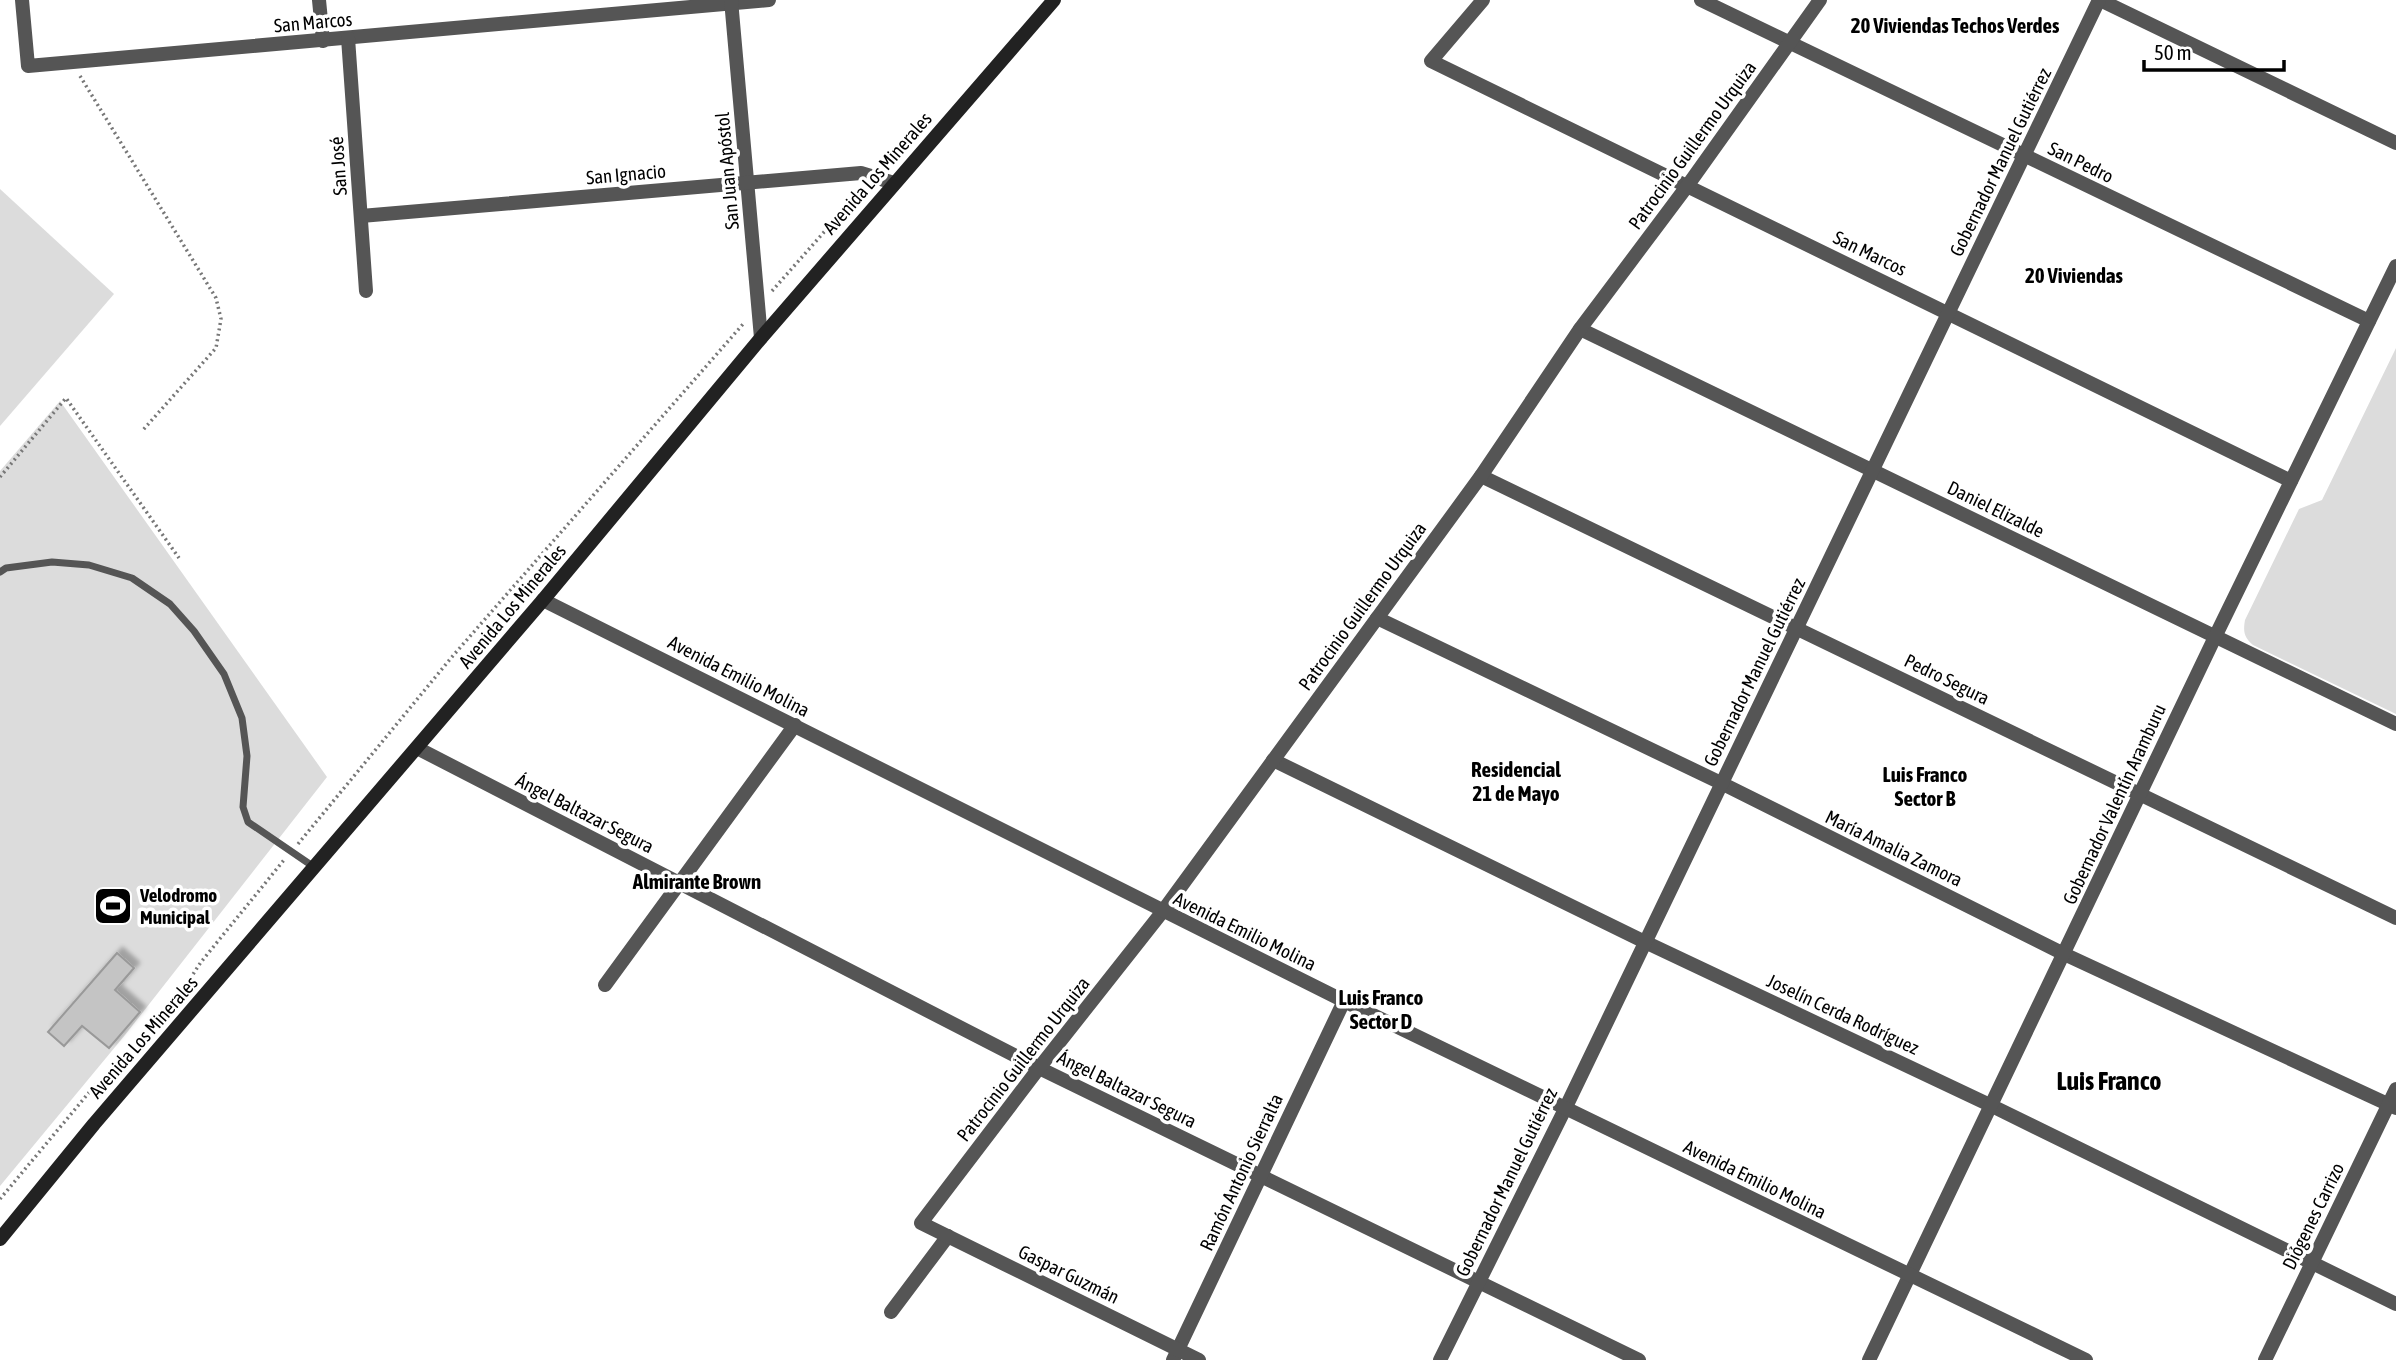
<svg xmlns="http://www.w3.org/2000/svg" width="2396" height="1360" viewBox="0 0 2396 1360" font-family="'Asap Condensed',sans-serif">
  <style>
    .green { fill: #dcdcdc }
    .building { fill: #c4c4c4; stroke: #999; stroke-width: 2; filter: url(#shadow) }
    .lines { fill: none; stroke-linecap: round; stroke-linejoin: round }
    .path { stroke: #777; stroke-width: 3.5; stroke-dasharray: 2 3.5; stroke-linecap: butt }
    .service { stroke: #555; stroke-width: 7 }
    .minor { stroke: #555; stroke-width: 14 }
    .tertiary { stroke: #555; stroke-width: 14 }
    .secondary { stroke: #222; stroke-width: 14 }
    .labels { text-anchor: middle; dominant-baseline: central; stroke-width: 7; stroke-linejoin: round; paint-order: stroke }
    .street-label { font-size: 19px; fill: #000; stroke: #fff }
    .poi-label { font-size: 19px; font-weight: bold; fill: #000; stroke: #fff; text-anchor: start }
    .neighbourhood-label { font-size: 21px; font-weight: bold; fill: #000; stroke: #fff }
    .district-label { font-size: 26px; font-weight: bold; fill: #000; stroke: #fff }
  </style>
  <defs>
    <filter id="shadow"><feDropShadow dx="5.5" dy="-5.5" stdDeviation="2" flood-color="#0004"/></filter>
  </defs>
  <rect width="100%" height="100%" fill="#fff"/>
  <g class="green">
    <polygon points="0,189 114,294 0,426"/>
    <path d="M2396 348V714L2253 645C2244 637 2243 632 2245 620L2299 509 2322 500Z"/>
    <polygon points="60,401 327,777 125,1035 0,1186 0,471"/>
  </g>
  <polygon class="building" points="117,953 134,968 115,990 140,1012 109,1048 82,1026 64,1046 48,1032"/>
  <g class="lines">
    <g class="path">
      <polyline points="80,76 216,298 221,319 216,348 143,430"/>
      <polyline points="772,291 855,197 864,193"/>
      <polyline points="0,477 66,398 179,558"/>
      <polyline points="298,844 451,658 744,323"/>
      <polyline points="0,1199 97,1083 122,1061 184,988 201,962 284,860"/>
    </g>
    <polyline class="service" points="0,572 6,568 52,562 89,565 132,578 170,604 194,631 224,674 242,718 247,756 243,807 248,822 314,867"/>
    <g class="minor">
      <polyline points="22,0 28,66 769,0"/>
      <polyline points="319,0 323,41"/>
      <polyline points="731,0 761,338"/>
      <polyline points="1483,0 1431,61 2291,481"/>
      <polyline points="1701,0 2369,321"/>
      <polyline points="2100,0 2396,143"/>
      <polyline points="348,38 366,291"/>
      <polyline points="361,216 861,173 894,183"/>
      <polyline points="1580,329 2396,724"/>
      <polyline points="1481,476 2396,918"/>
      <polyline points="1377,618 1721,783 2064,954 2396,1108"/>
      <polyline points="417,748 1039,1068 1639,1360"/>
      <polyline points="1273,760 1645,942 1992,1106 2396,1304"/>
      <polyline points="605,985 795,725"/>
      <polyline points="891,1312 948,1236"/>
      <polyline points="1173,1360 1344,1001"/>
      <polyline points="1199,1360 921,1223 1039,1068 1163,911 1481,476 1580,329 1688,185 1820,0"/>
      <polyline points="1440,1360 1565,1109 2099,0"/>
      <polyline points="1869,1360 2215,637 2396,266"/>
      <polyline points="2265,1360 2396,1089"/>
    </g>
    <polyline class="tertiary" points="543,600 1344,1001 2086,1360"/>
    <polyline class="secondary" points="0,1239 94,1124 543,600 761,338 1054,0"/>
  </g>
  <defs>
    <symbol id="stadium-square" viewBox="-11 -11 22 22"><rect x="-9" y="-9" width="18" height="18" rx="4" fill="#000" stroke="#fff"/><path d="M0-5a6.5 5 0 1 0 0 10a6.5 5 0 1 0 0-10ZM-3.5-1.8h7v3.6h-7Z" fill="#fff"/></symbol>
  </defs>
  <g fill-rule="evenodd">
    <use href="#stadium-square" x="91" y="884" width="44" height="44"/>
  </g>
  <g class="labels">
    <g class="street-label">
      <text transform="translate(313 22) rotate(-5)">San Marcos</text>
      <text transform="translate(1692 145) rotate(-54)">Patrocinio Guillermo Urquiza</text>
      <text transform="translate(2000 162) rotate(-64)">Gobernador Manuel Gutiérrez</text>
      <text transform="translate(2081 162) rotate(26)">San Pedro</text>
      <text transform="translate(338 166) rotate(-94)">San José</text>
      <text transform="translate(727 171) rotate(-95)">San Juan Apóstol</text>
      <text transform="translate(877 173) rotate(-49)">Avenida Los Minerales</text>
      <text transform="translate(626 174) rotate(-5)">San Ignacio</text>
      <text transform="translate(1870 253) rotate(26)">San Marcos</text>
      <text transform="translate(1996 509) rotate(26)">Daniel Elizalde</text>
      <text transform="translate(512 606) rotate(-50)">Avenida Los Minerales</text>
      <text transform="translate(1362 606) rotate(-54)">Patrocinio Guillermo Urquiza</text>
      <text transform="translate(1754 672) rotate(-64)">Gobernador Manuel Gutiérrez</text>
      <text transform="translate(739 676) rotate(27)">Avenida Emilio Molina</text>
      <text transform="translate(1947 679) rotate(26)">Pedro Segura</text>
      <text transform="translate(2114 804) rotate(-65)">Gobernador Valentín Aramburu</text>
      <text transform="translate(585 813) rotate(27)">Ángel Baltazar Segura</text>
      <text transform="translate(1894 848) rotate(26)">María Amalia Zamora</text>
      <text transform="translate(1245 931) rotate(26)">Avenida Emilio Molina</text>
      <text transform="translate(1843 1014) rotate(25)">Joselín Cerda Rodríguez</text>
      <text transform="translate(143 1037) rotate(-49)">Avenida Los Minerales</text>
      <text transform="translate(1023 1059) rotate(-52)">Patrocinio Guillermo Urquiza</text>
      <text transform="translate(1127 1089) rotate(26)">Ángel Baltazar Segura</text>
      <text transform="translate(1241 1172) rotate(-65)">Ramón Antonio Sierralta</text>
      <text transform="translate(1755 1179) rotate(26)">Avenida Emilio Molina</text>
      <text transform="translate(1506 1182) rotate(-64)">Gobernador Manuel Gutiérrez</text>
      <text transform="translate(2313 1216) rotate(-64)">Diógenes Carrizo</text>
      <text transform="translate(1069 1274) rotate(26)">Gaspar Guzmán</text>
    </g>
    <g class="poi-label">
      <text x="140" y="895">Velodromo<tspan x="140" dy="22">Municipal</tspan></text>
    </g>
    <g class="neighbourhood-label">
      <text x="1955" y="25">20 Viviendas Techos Verdes</text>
      <text x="2074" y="275">20 Viviendas</text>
      <text x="1516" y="769">Residencial<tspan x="1516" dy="24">21 de Mayo</tspan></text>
      <text x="1925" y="774">Luis Franco<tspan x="1925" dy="24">Sector B</tspan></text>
      <text x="697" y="881">Almirante Brown</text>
      <text x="1381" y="997">Luis Franco<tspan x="1381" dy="24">Sector D</tspan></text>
    </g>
    <g class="district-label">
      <text x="2109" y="1081">Luis Franco</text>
    </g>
  </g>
  <path d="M2144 60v10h140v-10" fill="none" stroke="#000000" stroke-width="3.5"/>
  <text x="2154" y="60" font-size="21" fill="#000000" stroke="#ffffff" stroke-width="5" paint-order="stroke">50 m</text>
</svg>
